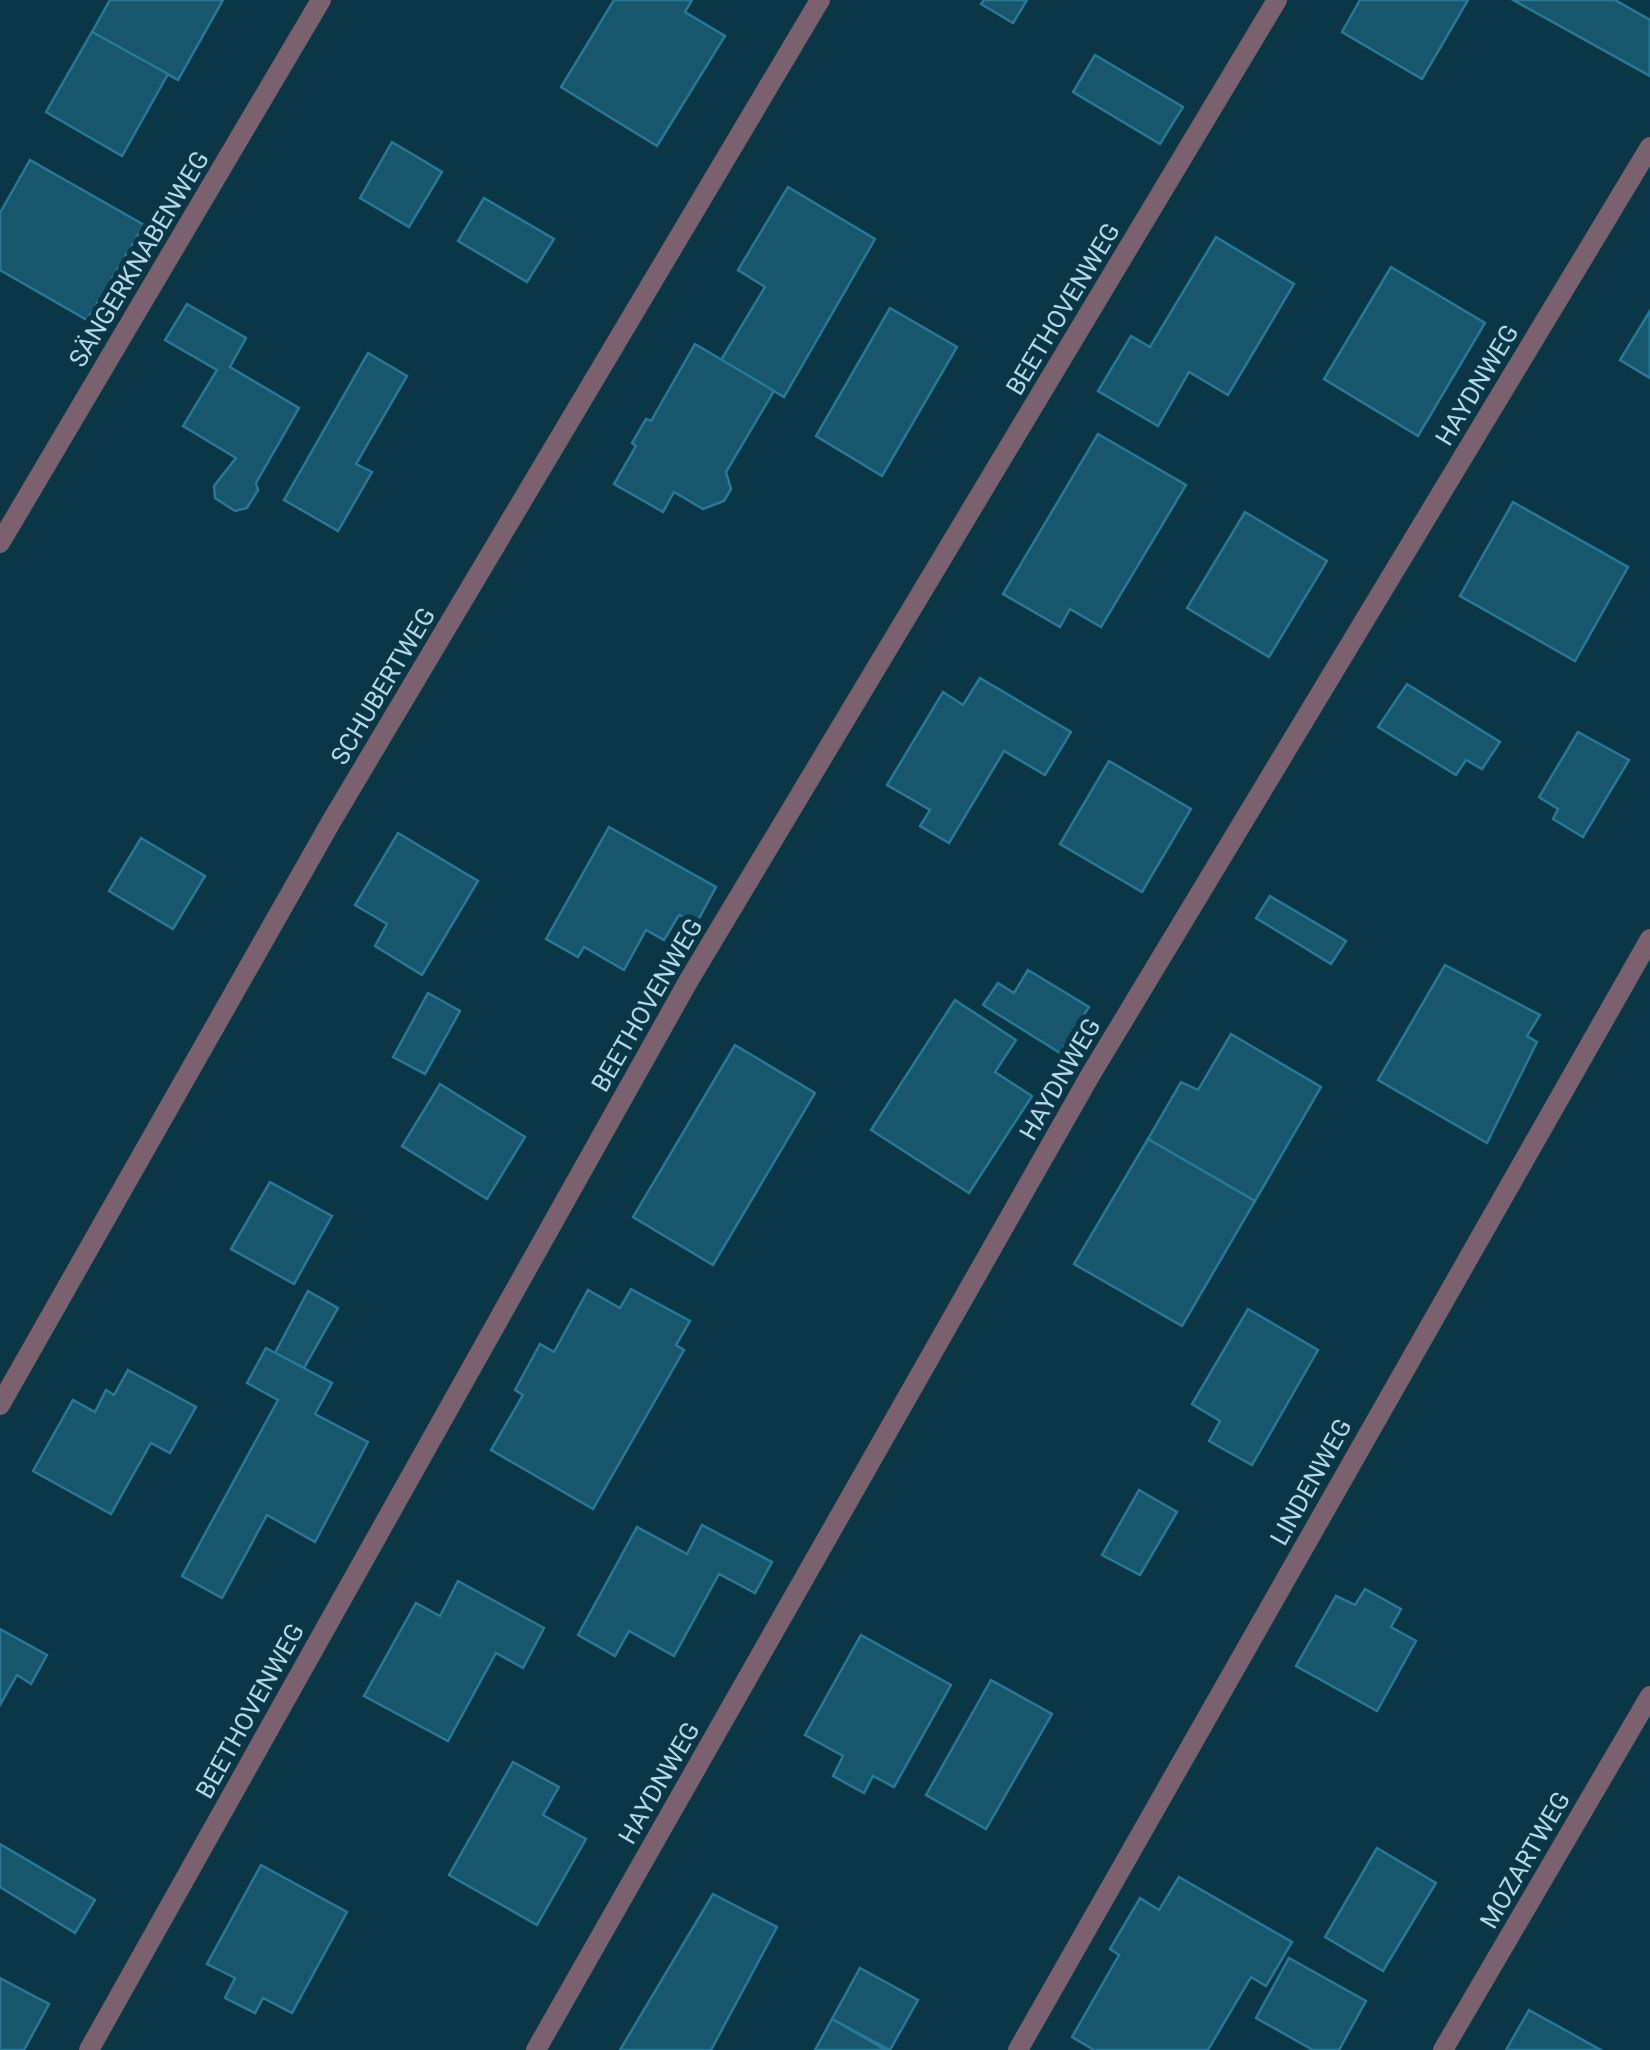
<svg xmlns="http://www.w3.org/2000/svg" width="1650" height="2050" viewBox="0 0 1650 2050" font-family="Roboto,sans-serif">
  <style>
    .building { fill: #17566d; stroke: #287998; stroke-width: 2.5 }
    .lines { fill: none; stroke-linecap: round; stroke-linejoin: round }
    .minor { stroke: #7b606d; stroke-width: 20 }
    .labels { text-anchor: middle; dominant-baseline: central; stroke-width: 10; stroke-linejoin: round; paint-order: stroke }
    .street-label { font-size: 25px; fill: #b5d9ea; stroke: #0a3646 }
  </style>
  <rect width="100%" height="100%" fill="#0a3646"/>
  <g class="building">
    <polygon points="110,0 223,0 178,80 92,32"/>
    <polygon points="614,0 692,0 685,12 725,36 657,146 561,87"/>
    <polygon points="984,0 1027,0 1013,23 981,4"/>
    <polygon points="1360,0 1468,0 1422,79 1342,32"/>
    <polygon points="1513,0 1615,0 1650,20 1650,76"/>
    <polygon points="92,32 168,74 122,156 46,112"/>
    <polygon points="1095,55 1183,107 1160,144 1073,92"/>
    <polygon points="392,142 442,172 409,227 360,198"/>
    <polygon points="30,160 144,225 87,320 0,270 0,213"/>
    <polygon points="788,187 875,239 784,397 721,360 765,287 738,270"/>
    <polygon points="484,198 554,239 527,282 458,241"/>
    <polygon points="1216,237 1294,284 1228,395 1189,372 1158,426 1098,391 1131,336 1150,347"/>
    <polygon points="1391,267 1485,323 1418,436 1324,379"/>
    <polygon points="187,304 246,338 230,367 299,408 256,483 258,490 247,508 235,511 215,498 214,486 236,458 183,426 217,370 165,340"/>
    <polygon points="890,308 957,347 882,476 816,436"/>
    <polygon points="1650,311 1650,378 1620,360"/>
    <polygon points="695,344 774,391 726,472 731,489 724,501 703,509 674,492 663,512 614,484 636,446 632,443 646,419 651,421"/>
    <polygon points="368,353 407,376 356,464 372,472 338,531 284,500"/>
    <polygon points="1098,434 1186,485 1101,627 1070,609 1060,627 1003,594"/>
    <polygon points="1513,502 1628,567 1575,661 1460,596"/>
    <polygon points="1245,512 1327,561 1269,657 1187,608"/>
    <polygon points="980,678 1071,732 1045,775 1004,751 949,843 920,826 930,810 887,785 943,692 963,705"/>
    <polygon points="1407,684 1500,742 1482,769 1466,760 1456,775 1378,727"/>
    <polygon points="1578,732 1629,760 1583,837 1553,819 1558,809 1539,797"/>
    <polygon points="1109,761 1191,809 1142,892 1060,844"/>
    <polygon points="609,827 716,887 696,924 679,915 664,940 646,930 624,970 584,947 578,957 546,939"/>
    <polygon points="398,833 478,881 422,975 375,946 387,924 355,905"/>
    <polygon points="141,838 205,876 173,929 109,891"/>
    <polygon points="1270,896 1346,941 1331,964 1256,918"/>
    <polygon points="1445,965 1540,1015 1527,1036 1537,1042 1487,1143 1378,1080"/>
    <polygon points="1028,970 1089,1007 1060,1053 983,1005 998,983 1014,993"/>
    <polygon points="428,993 460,1011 425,1074 393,1057"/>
    <polygon points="955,1000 1016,1040 995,1072 1032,1096 969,1193 871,1130"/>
    <polygon points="1231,1034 1321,1087 1255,1201 1148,1139 1181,1082 1198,1090"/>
    <polygon points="735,1045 815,1093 713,1265 633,1217"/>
    <polygon points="440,1084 525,1137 487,1199 402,1146"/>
    <polygon points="1148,1139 1255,1201 1182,1326 1074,1264"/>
    <polygon points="270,1182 332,1216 294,1284 231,1249"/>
    <polygon points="631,1289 690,1321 676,1345 684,1350 593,1509 491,1450 523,1395 515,1390 540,1344 554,1352 588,1290 620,1308"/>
    <polygon points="308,1291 338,1308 304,1368 275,1353"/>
    <polygon points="1248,1309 1318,1350 1252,1465 1209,1441 1220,1421 1192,1404"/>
    <polygon points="266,1348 332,1383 315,1414 368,1442 315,1542 267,1515 222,1598 182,1576 278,1400 247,1383"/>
    <polygon points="128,1370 196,1407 170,1453 151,1443 111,1514 33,1471 73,1400 95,1412 106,1390 114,1395"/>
    <polygon points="1139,1490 1177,1512 1140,1575 1102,1555"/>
    <polygon points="702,1525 772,1562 755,1593 719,1574 674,1656 629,1631 615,1656 578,1635 637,1527 687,1554"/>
    <polygon points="458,1581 544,1628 523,1668 496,1653 448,1741 364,1696 416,1603 440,1616"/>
    <polygon points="1365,1589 1401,1609 1391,1627 1416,1641 1377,1711 1296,1666 1336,1596 1355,1605"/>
    <polygon points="0,1629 47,1655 31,1684 17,1675 0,1705"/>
    <polygon points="861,1635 951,1685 894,1787 873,1776 864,1793 833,1776 843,1756 805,1735"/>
    <polygon points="991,1680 1052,1714 986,1829 926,1795"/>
    <polygon points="513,1762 559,1787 543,1815 586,1839 537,1925 449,1875"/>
    <polygon points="0,1844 95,1900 75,1933 0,1887"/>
    <polygon points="1377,1848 1436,1883 1383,1971 1325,1937"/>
    <polygon points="261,1865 347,1912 292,2013 263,1998 255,2013 225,1998 235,1978 207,1964"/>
    <polygon points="1179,1877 1292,1942 1266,1986 1251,1977 1208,2050 1094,2050 1072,2037 1119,1955 1110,1949 1140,1898 1159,1910"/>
    <polygon points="713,1894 777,1927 711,2050 620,2050"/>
    <polygon points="1289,1958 1366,2001 1339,2050 1313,2050 1256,2018"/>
    <polygon points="860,1968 918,2000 890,2050 832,2019"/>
    <polygon points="0,1978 49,2004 24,2050 0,2050"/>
    <polygon points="1529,2010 1601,2050 1506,2050"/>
    <polygon points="832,2019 886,2050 815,2050"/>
  </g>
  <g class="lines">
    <g class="minor">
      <polyline points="0,543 321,0"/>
      <polyline points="0,1405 331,822 820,0"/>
      <polyline points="89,2050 689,980 1277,0"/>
      <polyline points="536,2050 1091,1074 1650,147"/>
      <polyline points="1018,2050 1650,939"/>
      <polyline points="1443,2050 1650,1696"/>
    </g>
  </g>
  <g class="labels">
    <g class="street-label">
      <text transform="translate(139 259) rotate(-59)">SÄNGERKNABENWEG</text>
      <text transform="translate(1063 309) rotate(-59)">BEETHOVENWEG</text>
      <text transform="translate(1477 385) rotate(-59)">HAYDNWEG</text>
      <text transform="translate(383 686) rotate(-59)">SCHUBERTWEG</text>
      <text transform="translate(647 1005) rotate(-60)">BEETHOVENWEG</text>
      <text transform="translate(1060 1079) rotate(-60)">HAYDNWEG</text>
      <text transform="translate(1311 1482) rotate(-61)">LINDENWEG</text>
      <text transform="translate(250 1711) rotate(-61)">BEETHOVENWEG</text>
      <text transform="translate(659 1783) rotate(-60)">HAYDNWEG</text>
      <text transform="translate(1525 1860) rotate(-60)">MOZARTWEG</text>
    </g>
  </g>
</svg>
